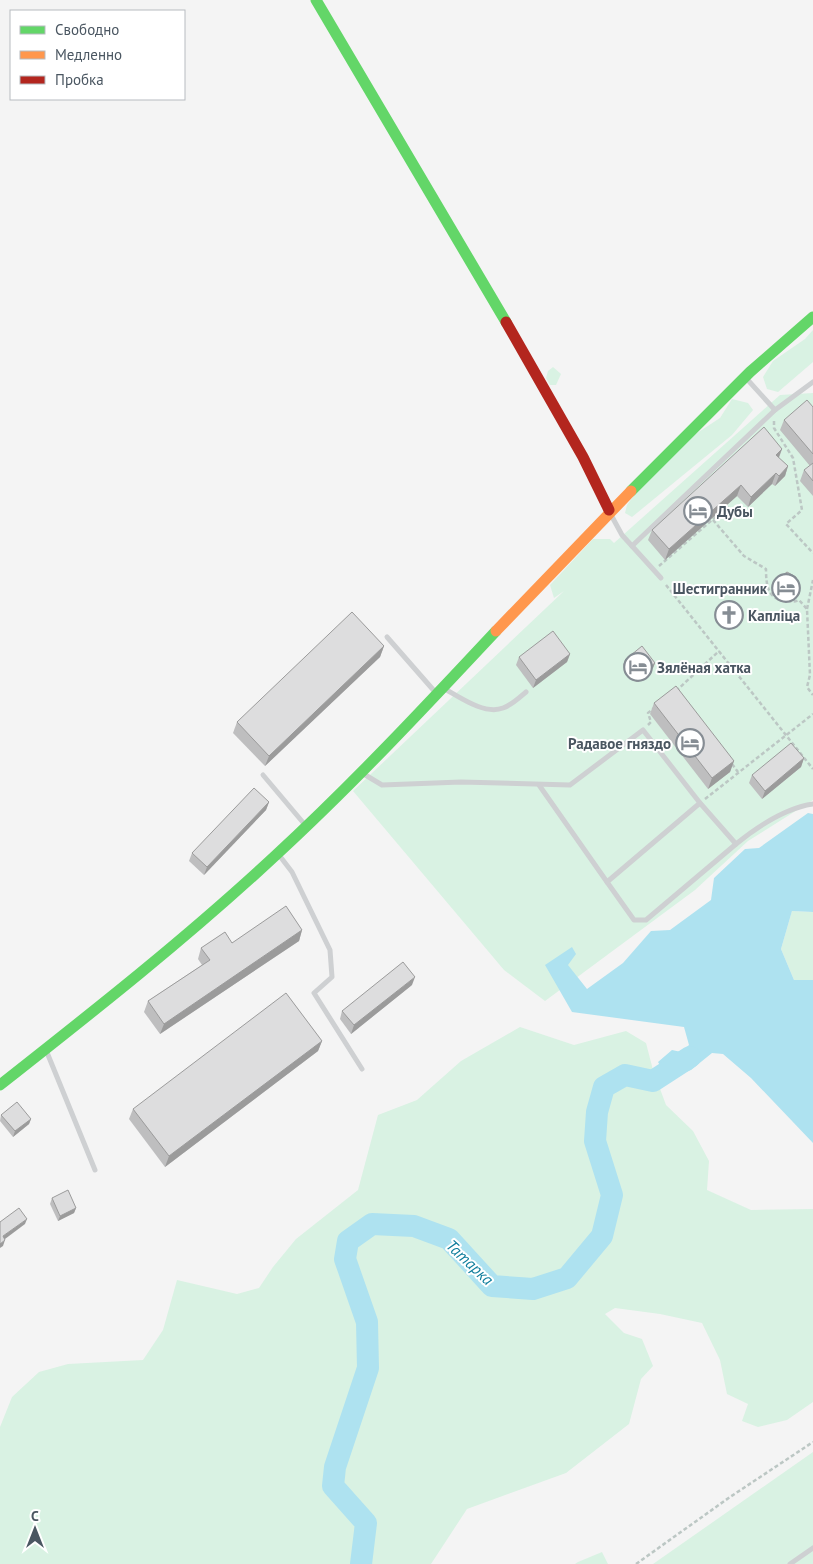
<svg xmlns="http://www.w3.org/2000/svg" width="813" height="1564" viewBox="0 0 813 1564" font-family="'PT Sans',sans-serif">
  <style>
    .green { fill: #d9f2e3 }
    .water { fill: #aee2f0 }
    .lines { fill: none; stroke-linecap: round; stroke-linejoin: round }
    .river { stroke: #aee2f0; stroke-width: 22 }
    .path { stroke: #bcc7c4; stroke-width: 2.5; stroke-dasharray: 4 2.5; stroke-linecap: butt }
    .lane { stroke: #ced0d2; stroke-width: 5 }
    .fast { stroke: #63d668; stroke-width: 11 }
    .slow { stroke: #ff974d; stroke-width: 11 }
    .jam { stroke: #b3261e; stroke-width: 11 }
    .wall { fill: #bebebf }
    .shaded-wall { fill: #9b9b9b }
    .building { fill: #ddddde; stroke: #9b9b9b }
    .labels { text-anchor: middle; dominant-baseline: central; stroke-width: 4; stroke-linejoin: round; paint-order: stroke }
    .poi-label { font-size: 15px; font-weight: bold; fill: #4a5661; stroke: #fff; text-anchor: start }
    .water-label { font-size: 16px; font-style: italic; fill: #0c7c9b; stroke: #fff }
  </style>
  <rect width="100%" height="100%" fill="#f4f4f4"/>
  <g class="green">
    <polygon points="813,330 813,362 778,392 767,389 763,377 773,361 805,339"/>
    <polygon points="553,367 561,374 556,385 550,385 546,378 548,371"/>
    <polygon points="813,393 813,800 748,841 695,890 545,1001 504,970 353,791 564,591 554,598 550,585 593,539 610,539 614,543 780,395"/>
    <polygon points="732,399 748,403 753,410 732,435 632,517 625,513 627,505 643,483 691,437 720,418"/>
    <polygon points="792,911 813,912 813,980 794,980 781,949"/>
    <polygon points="520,1027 574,1045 626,1031 646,1043 653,1070 666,1105 693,1131 709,1161 707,1190 751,1210 813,1209 813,1402 787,1420 758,1427 742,1421 748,1404 727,1394 720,1360 702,1323 660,1314 615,1308 605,1314 624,1333 642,1339 653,1366 641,1379 629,1424 566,1473 467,1509 431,1564 0,1564 0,1427 12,1397 39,1372 68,1364 143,1360 163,1330 177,1280 237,1294 259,1288 273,1267 296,1239 358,1190 378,1115 417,1100 461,1061"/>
    <polygon points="813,1452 813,1564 653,1564"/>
    <polygon points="602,1552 608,1564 575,1564 578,1562"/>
  </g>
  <polygon class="water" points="808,813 813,814 813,912 792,911 781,949 794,980 813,980 813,1143 751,1078 723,1054 712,1053 691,1070 668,1079 658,1062 672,1050 681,1052 689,1045 684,1027 572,1012 545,965 572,947 576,954 568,965 587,989 623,963 651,931 670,930 711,900 714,878 745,849 759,848"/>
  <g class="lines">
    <polyline class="river" points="361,1564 366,1523 333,1486 335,1467 368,1368 367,1322 345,1259 348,1241 372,1224 414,1226 449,1239 492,1286 533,1289 567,1278 602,1236 612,1195 595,1141 597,1112 604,1087 625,1075 653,1081 690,1057"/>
    <g class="path">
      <polyline points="774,421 774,428 793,458 802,510 786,524 813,553"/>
      <path d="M713 520 744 556 766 569C766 586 768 600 787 601 792 602 795 602 799 600L807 609 810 675 807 687 813 695"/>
      <polyline points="659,566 728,506"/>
      <polyline points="666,585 813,769"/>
      <polyline points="807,609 813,580"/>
      <polyline points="676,691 719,651"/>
      <polyline points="648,725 651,722 648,713 654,708"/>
      <polyline points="732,764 738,772"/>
      <polyline points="705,799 813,714"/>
      <polyline points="636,1564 730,1497 813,1442"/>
    </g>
    <g class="lane">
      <polyline points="746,378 775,410"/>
      <polyline points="610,513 622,535 661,578"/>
      <polyline points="632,546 775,410 813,382"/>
      <polyline points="387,637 436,693"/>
      <path d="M445 689C461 698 485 715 503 708 512 705 519 698 526 692"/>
      <path d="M362 773 382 785 461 782 570 785 643 730 700 803 736 844C757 827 786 808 813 804"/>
      <polyline points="263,775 306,826"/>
      <polyline points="539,785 607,882"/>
      <polyline points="700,803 607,882 634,920 646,920 736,844"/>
      <polyline points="279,855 292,872 330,950 332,977 314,993 362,1069"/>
      <polyline points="46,1050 95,1170"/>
      <polyline points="790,1564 813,1548"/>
    </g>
    <g class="fast">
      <polyline points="316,0 506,322"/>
      <polyline points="631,491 750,372 813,317"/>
      <path d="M0 1085C94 1011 188 937 276 855 353 784 425 707 496 631"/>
    </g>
    <polyline class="slow" points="496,631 631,491"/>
    <polyline class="jam" points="506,322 583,457 609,510"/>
  </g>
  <g class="wall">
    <polygon points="813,407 813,496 800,481 804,470 810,466 780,430 784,420"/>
    <polygon points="782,449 779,458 788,466 785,476 775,486 772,484 748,507 737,496 665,560 648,540 652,530"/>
    <polygon points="779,578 796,587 794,592 787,598 778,594 777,583"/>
    <polygon points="720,612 741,612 740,615 727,625 719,615"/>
    <polygon points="384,646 380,657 265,766 233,733 237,722"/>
    <polygon points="570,654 567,662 533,688 516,665 519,657"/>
    <polygon points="625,660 655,663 653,668 636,682 623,665"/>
    <polygon points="654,703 734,761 730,772 708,789 650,714"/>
    <polygon points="804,758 801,767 762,799 749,783 752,775"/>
    <polygon points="269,802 266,810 204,875 189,861 192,853"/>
    <polygon points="302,930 299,941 160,1034 144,1012 148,1001 202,965 198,959 201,948"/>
    <polygon points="412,985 351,1034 340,1019 342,1011"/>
    <polygon points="322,1041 318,1051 165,1167 129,1119 133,1109"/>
    <polygon points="1,1115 31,1119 29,1124 13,1137 0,1121"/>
    <polygon points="52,1198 76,1208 74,1213 58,1221 50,1204"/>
  </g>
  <g class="shaded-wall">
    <polygon points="782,449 778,459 776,455"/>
    <polygon points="788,466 785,476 775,486 779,476"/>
    <polygon points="776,473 772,484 748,507 751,497"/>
    <polygon points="741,485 737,496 665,560 669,549"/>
    <polygon points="796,587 794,592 787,598 789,592"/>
    <polygon points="741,612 740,615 727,625 728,622"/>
    <polygon points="384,646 380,657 265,766 269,756"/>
    <polygon points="570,654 567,662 533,688 536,680"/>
    <polygon points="655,663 653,668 636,682 638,676"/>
    <polygon points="804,758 801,767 762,799 765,791"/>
    <polygon points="734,761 730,772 708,789 712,778"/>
    <polygon points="269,802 266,810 204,875 207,867"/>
    <polygon points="302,930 299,941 160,1034 164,1024"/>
    <polygon points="415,977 412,985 351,1034 354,1025"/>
    <polygon points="322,1041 318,1051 165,1167 169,1156"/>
    <polygon points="31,1119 29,1124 13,1137 15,1131"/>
    <polygon points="76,1208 74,1213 58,1221 60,1216"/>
    <polygon points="27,1219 25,1224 1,1242 3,1236"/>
    <polygon points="5,1240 3,1246 0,1248 0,1244"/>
  </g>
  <g class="building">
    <polygon points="807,400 813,407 813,454 784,420"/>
    <polygon points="764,427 782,449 776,455 788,466 779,476 776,473 751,497 741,485 669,549 652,530"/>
    <polygon points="813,463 813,481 804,470"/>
    <polygon points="787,572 796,577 796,587 789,592 780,588 779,578"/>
    <polygon points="733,602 741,612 728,622 720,612"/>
    <polygon points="352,612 384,646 269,756 237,722"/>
    <polygon points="553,631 570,654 536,680 519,657"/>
    <polygon points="642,646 655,663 638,676 625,660"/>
    <polygon points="676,686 734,761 712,778 654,703"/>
    <polygon points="791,743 804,758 765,791 752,775"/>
    <polygon points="254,788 269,802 207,867 192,853"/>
    <polygon points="286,906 302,930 164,1024 148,1001 210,960 201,948 225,932 232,943"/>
    <polygon points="403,962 415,977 354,1025 342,1011"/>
    <polygon points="286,993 322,1041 169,1156 133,1109"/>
    <polygon points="17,1102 31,1119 15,1131 1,1115"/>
    <polygon points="68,1190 76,1208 60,1216 52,1198"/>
    <polygon points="19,1208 27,1219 3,1236 5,1240 0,1244 0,1222"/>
  </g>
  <defs>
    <symbol id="hotel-ring" viewBox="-11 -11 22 22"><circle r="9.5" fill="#fff" stroke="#868d94" stroke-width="1.5"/><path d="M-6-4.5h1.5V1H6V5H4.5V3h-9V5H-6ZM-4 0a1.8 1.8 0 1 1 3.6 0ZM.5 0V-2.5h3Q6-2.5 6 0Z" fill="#868d94"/></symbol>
    <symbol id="church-ring" viewBox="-11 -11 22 22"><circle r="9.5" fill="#fff" stroke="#868d94" stroke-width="1.5"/><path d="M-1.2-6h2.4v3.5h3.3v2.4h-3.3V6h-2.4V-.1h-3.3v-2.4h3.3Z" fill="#868d94"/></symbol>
  </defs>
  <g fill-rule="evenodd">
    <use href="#hotel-ring" x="682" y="495" width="32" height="32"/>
    <use href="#hotel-ring" x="770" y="572" width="32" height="32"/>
    <use href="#church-ring" x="713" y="599" width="32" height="32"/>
    <use href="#hotel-ring" x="622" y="651" width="32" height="32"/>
    <use href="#hotel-ring" x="674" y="727" width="32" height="32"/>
  </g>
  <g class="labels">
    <g class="poi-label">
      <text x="717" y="511">Дубы</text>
      <text x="767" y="588" text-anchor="end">Шестигранник</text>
      <text x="748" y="615">Капліца</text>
      <text x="657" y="667">Зялёная хатка</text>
      <text x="671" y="743" text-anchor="end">Радавое гняздо</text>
    </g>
    <g class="water-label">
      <text transform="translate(470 1262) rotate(43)">Татарка</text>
    </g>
  </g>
  <rect x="10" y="10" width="175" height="90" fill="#ffffff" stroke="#b7bbc0"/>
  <rect x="20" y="26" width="25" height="8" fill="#63d668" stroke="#b7bbc0"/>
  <text x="55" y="35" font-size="15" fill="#4a5661">Свободно</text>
  <rect x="20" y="51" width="25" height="8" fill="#ff974d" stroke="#b7bbc0"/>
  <text x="55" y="60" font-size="15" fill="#4a5661">Медленно</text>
  <rect x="20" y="76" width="25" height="8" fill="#b3261e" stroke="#b7bbc0"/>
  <text x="55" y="85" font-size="15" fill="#4a5661">Пробка</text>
  <g transform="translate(35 1529)" stroke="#ffffff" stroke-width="4" paint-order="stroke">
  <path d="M0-4L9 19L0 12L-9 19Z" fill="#4a5661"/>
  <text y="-8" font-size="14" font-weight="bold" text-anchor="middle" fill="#4a5661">С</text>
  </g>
</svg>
